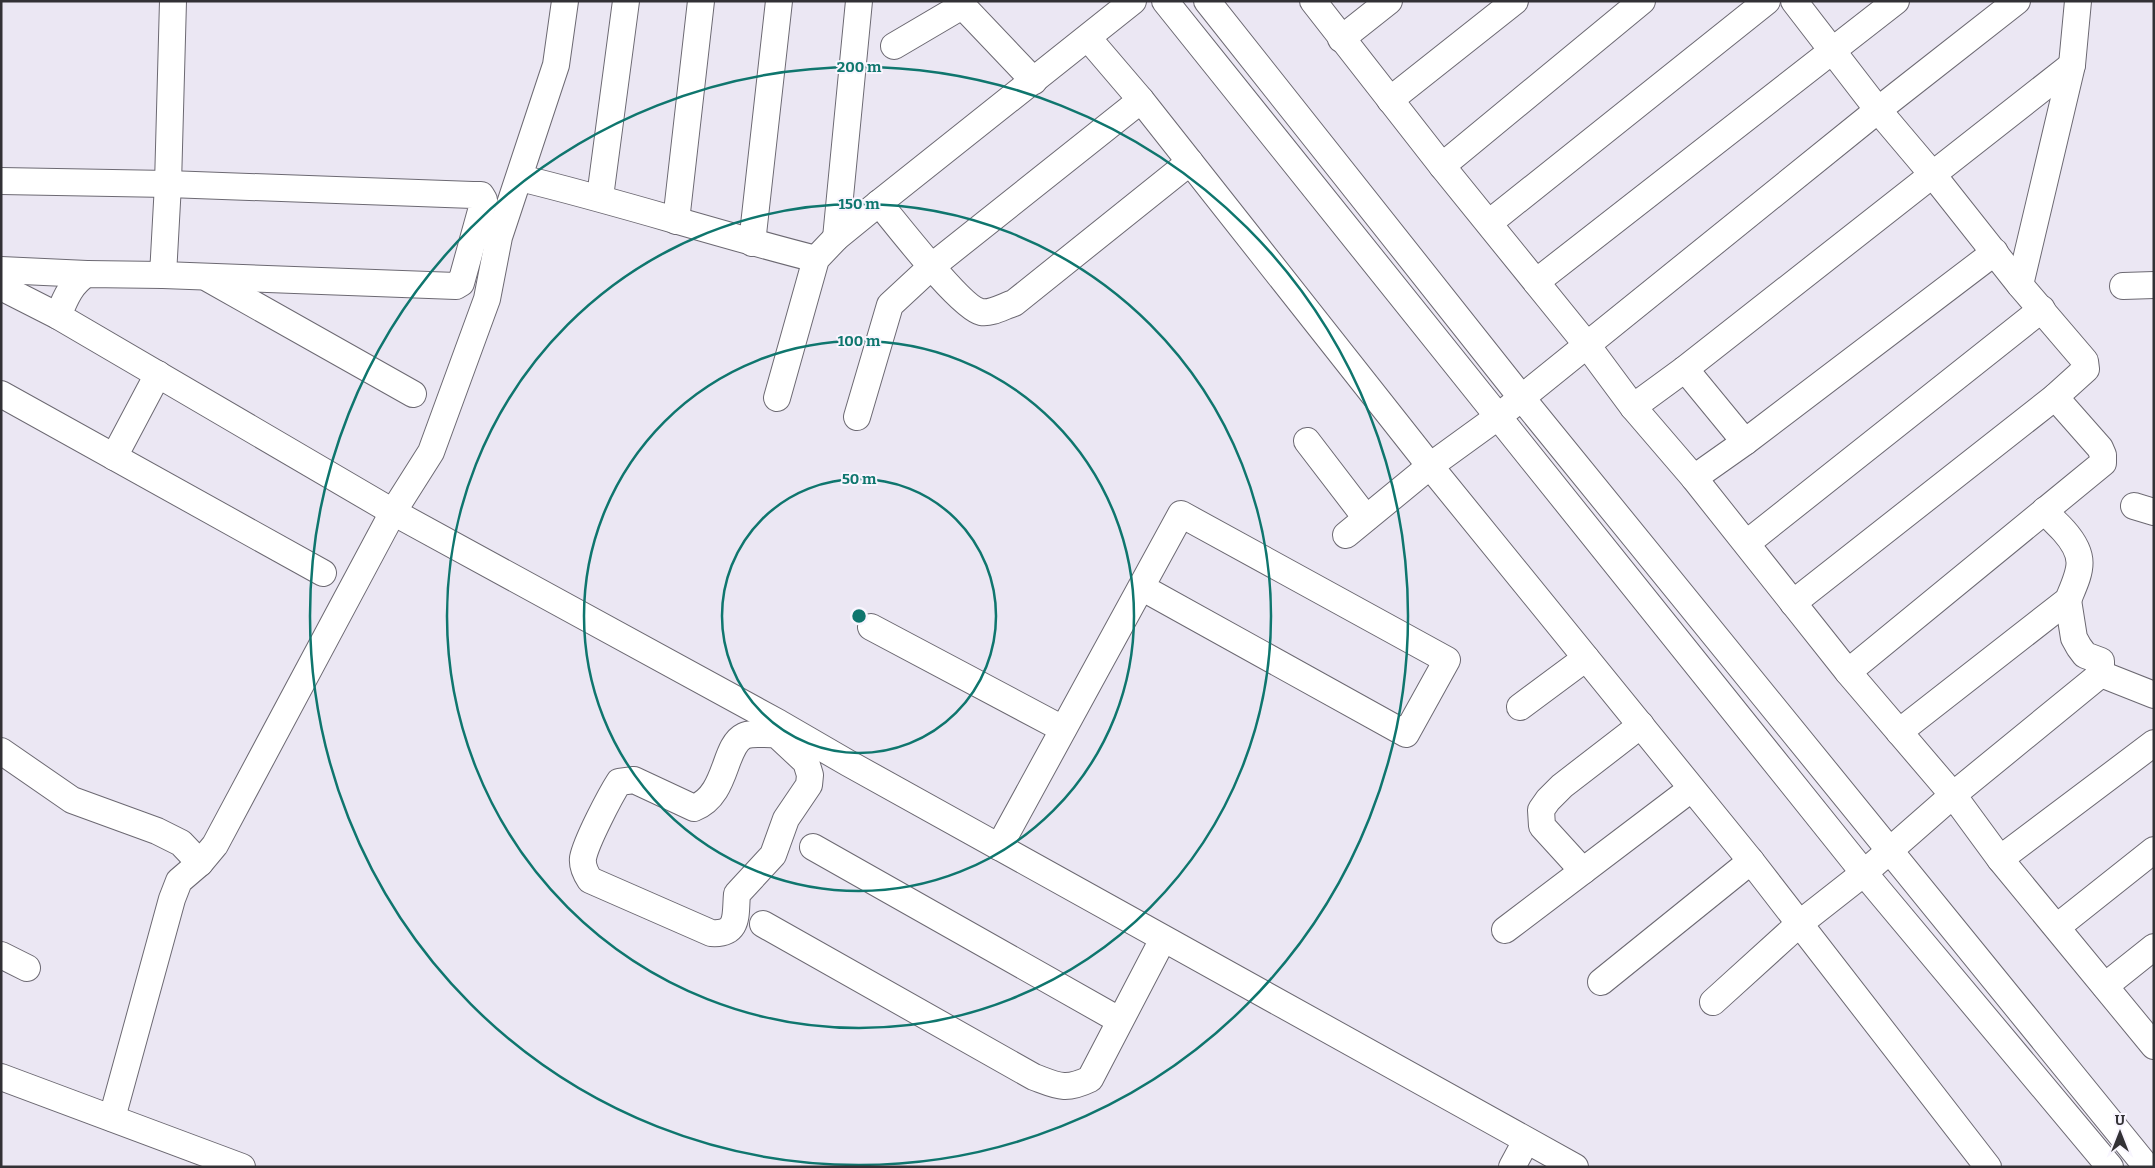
<svg xmlns="http://www.w3.org/2000/svg" width="2155" height="1168" viewBox="0 0 2155 1168" font-family="Bitter,serif">
  <style>
    .lines { fill: none; stroke-linecap: round; stroke-linejoin: round }
    .minor-casing { stroke: #6c6972; stroke-width: 28 }
    .minor { stroke: #fff; stroke-width: 26 }
    .ring { fill: none; stroke: #0f766e; stroke-width: 2.5 }
    .centre { fill: #0f766e; stroke: #f8f5fe; stroke-width: 2.5 }
    .ring-label { font-size: 15px; text-anchor: middle; font-weight: bold; fill: #0f766e; stroke: #f8f5fe; stroke-width: 4; stroke-linejoin: round; paint-order: stroke }
  </style>
  <rect width="100%" height="100%" fill="#ebe7f3"/>
  <g class="lines">
    <defs>
      <g id="minor">
        <path d="M173 1 168 184 163 275 87 274C71 283 65 299 58 316L393 512 779 723 848 763 1575 1167"/>
        <polyline points="958,1 1034,81"/>
        <polyline points="1165,1 1864,873 2110,1167"/>
        <polyline points="1207,1 1521,397 2147,1167"/>
        <polyline points="1313,1 1442,166 1587,345 1633,407 1694,478 1848,672 1953,795 2000,859 2154,1046"/>
        <polyline points="1088,38 1141,100 1430,466 1751,861 1988,1167"/>
        <polyline points="1341,39 1389,1"/>
        <polyline points="894,46 962,6"/>
        <polyline points="1390,100 1515,1"/>
        <polyline points="1442,166 1642,1"/>
        <path d="M520 178C620 202 717 234 816 259"/>
        <polyline points="1,181 168,184 473,195 481,195 484,200 461,283 456,286 163,275"/>
        <polyline points="600,197 626,1"/>
        <path d="M879 203C895 222 961 308 981 312 991 314 1004 306 1014 303L1190 162"/>
        <polyline points="676,221 701,1"/>
        <polyline points="1489,223 1767,1"/>
        <polyline points="836,238 859,1"/>
        <polyline points="752,243 779,1"/>
        <polyline points="1,270 87,274"/>
        <polyline points="209,279 413,394"/>
        <polyline points="1536,282 1896,1"/>
        <polyline points="2020,285 2072,65 2078,1"/>
        <polyline points="2123,286 2154,285"/>
        <polyline points="1,287 58,316"/>
        <polyline points="1685,369 1745,442"/>
        <polyline points="1,394 323,573"/>
        <polyline points="777,398 816,259 836,238 879,203 1133,1"/>
        <polyline points="1633,407 1685,369 2072,65"/>
        <polyline points="857,417 890,305 931,267 1141,100"/>
        <polyline points="1307,441 1366,518"/>
        <polyline points="114,457 158,374"/>
        <polyline points="1694,478 1745,442 1995,252"/>
        <polyline points="2134,506 2154,512"/>
        <polyline points="1346,535 1430,466 1499,416 1878,110 2017,1"/>
        <polyline points="1747,543 2042,309"/>
        <polyline points="1793,603 2055,397 2086,369 2085,361 2020,285 1933,175 1878,110 1794,1"/>
        <polyline points="871,627 1063,729"/>
        <polyline points="1848,672 2103,463 2103,455 2100,448 2055,397"/>
        <polyline points="2101,674 2154,695"/>
        <polyline points="1520,707 1586,658"/>
        <path d="M1899 732 2068 600C2080 571 2088 558 2064 531 2058 524 2050 518 2045 510"/>
        <path d="M776 734 806 762 810 775 809 785 786 819 773 855 737 894C735 914 740 935 711 933L590 880C586 874 582 866 583 858 586 842 610 796 619 782L634 780 694 808C728 795 723 746 744 736 752 732 767 735 776 734Z"/>
        <polyline points="1,751 72,800 157,831 181,843 200,863"/>
        <polyline points="813,847 1119,1020"/>
        <polyline points="999,847 1181,514 1447,660 1406,734 1141,587"/>
        <polyline points="2000,859 2154,743"/>
        <polyline points="1583,871 1542,826 1541,810 1548,800 1562,786 1641,725"/>
        <path d="M763 924 1034 1077C1058 1086 1065 1091 1090 1079L1163 939"/>
        <polyline points="2057,927 2154,850"/>
        <polyline points="1505,930 1691,789"/>
        <polyline points="1,955 27,968"/>
        <polyline points="1601,982 1751,861"/>
        <polyline points="2105,986 2154,947"/>
        <polyline points="1713,1002 1799,924 1864,873 1953,795 2101,674 2101,661 2085,655 2079,647 2074,638 2068,600"/>
        <polyline points="1,1077 242,1167"/>
        <polyline points="112,1118 172,899 179,881 200,863 215,845 393,512 431,452 487,299 499,237 556,65 565,1"/>
        <polyline points="1512,1167 1526,1141"/>
      </g>
    </defs>
    <use href="#minor" class="minor-casing"/>
    <use href="#minor" class="minor"/>
  </g>
  <g class="ring">
    <circle cx="859" cy="616" r="137"/>
    <circle cx="859" cy="616" r="275"/>
    <circle cx="859" cy="616" r="412"/>
    <circle cx="859" cy="616" r="549"/>
  </g>
  <circle cx="859" cy="616" r="8" class="centre"/>
  <g class="ring-label">
    <text x="859" y="72">200 m</text>
    <text x="859" y="209">150 m</text>
    <text x="859" y="346">100 m</text>
    <text x="859" y="484">50 m</text>
  </g>
  <rect width="2155" height="1168" fill="none" stroke="#323135" stroke-width="5"/>
  <g transform="translate(2120 1133)" stroke="#f8f5fe" stroke-width="4" paint-order="stroke">
  <path d="M0-4L9 19L0 12L-9 19Z" fill="#323135"/>
  <text y="-8" font-size="14" font-weight="bold" text-anchor="middle" fill="#323135">U</text>
  </g>
</svg>
